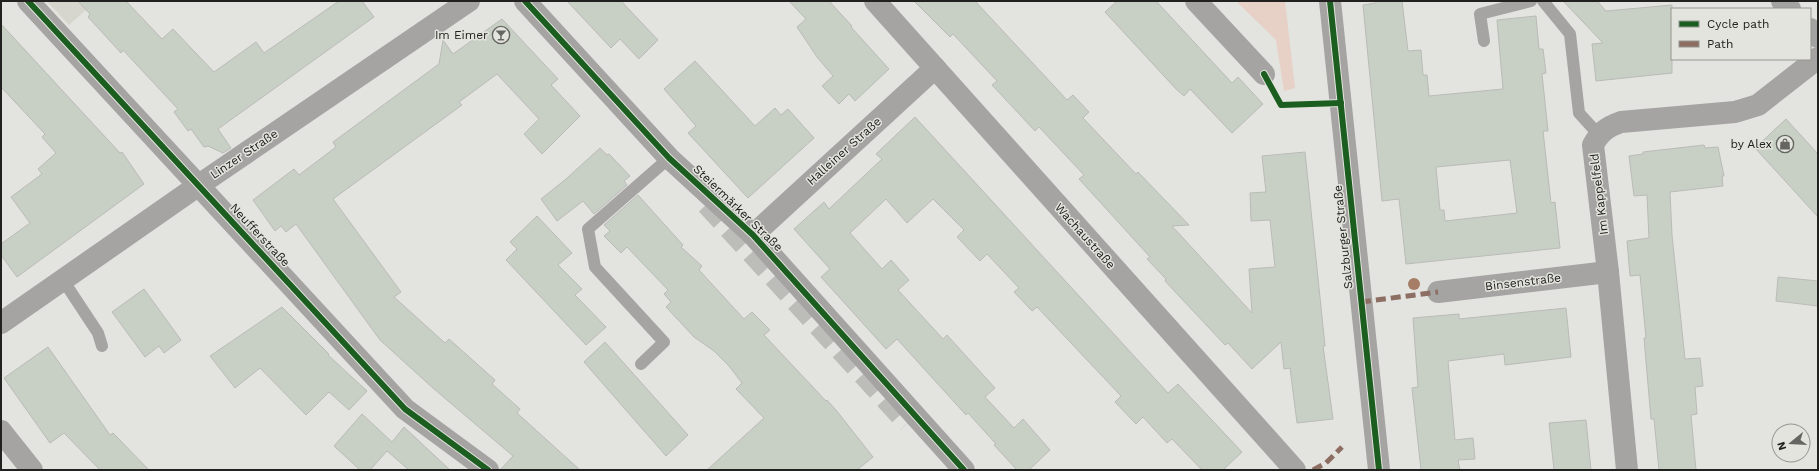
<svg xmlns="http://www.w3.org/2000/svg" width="1819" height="471" viewBox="0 0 1819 471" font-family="'Work Sans',sans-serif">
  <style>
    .built { fill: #d6d6ce }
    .green { fill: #e7d0c5 }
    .building { fill: #c8d0c5; stroke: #babbb8; fill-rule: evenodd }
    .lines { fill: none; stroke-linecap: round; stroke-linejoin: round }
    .primary-tunnel { stroke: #bcbcb9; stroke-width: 22; stroke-dasharray: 22 11; stroke-linecap: butt }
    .service { stroke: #a5a4a3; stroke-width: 12 }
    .minor { stroke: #a5a4a3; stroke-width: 22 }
    .secondary { stroke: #a3a3a2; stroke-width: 22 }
    .quiet { stroke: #8d6e63; stroke-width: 5; stroke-dasharray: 10 5; stroke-linecap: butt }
    .cycleway-casing { stroke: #e4e4de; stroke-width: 8 }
    .cycleway { stroke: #1b5e20; stroke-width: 6 }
    .tree { fill: #a67e67 }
    .labels { text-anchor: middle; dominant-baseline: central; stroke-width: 3; stroke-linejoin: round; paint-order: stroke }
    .poi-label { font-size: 12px; fill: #21211f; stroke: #e4e4de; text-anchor: end }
    .street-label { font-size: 12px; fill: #21211f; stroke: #e4e4de }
  </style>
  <rect width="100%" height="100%" fill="#e3e3df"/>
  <polygon class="built" points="47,1 96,1 69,25"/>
  <polygon class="green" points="1236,1 1285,1 1295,88 1284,91 1276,40"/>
  <g class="building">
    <polygon points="78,1 126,1 162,39 173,29 214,72 256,42 264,53 339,1 362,1 374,17 218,129 231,148 223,153 208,146 204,147 191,129 188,131 174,112 178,109 123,50 121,53 88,17 90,14"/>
    <polygon points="567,1 621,1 658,40 639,59 620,39 611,48"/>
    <polygon points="789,1 829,1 852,26 851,27 889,69 855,101 849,94 839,104 822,86 833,76 817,57 797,27 806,19"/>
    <polygon points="914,1 975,1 1067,100 1073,95 1089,112 1083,118 1136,174 1138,172 1189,225 1172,226 1252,313 1249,269 1275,267 1270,220 1251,221 1250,193 1266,192 1262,156 1305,152 1325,346 1323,346 1333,419 1297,423 1290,368 1284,369 1281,342 1252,369 1228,343 1225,345 1165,281 1166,279 1147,259 1150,257 1079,179 1084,175 1039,127 1035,131 992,85 997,81 953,34 950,37"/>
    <polygon points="1117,1 1156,1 1232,83 1238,77 1263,104 1232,133 1190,89 1184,96 1176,89 1105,12"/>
    <path d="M1376 1H1402L1408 51 1421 50 1423 75H1427L1429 96 1503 89 1497 20 1536 16 1539 49H1543L1546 73 1542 74 1548 131H1543L1551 203 1555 202 1560 248 1406 264 1399 199 1382 201 1363 5 1376 3ZM1510 160 1517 213 1445 221 1444 210H1440L1436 167Z"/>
    <polygon points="1563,1 1597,1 1606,11 1672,5 1672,73 1596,81 1592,44 1603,43"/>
    <polygon points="502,19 558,79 551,85 580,116 542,154 524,134 539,119 497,74 459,102 462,105 333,199 401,292 394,297 445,343 449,339 495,380 492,384 520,409 517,413 580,470 500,470 513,456 434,389 380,340 296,224 286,232 281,226 275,231 253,200 294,169 299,175 336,147 333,142 439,64 443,40 453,54"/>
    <polygon points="1,24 120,153 122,152 144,184 17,277 1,255 1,244 30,223 11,197 42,174 38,169 56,153 42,137 45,134 1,87"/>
    <polygon points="695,61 755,126 775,108 781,115 788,109 814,138 748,198 688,133 696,126 664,89"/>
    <polygon points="915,117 1168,393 1178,384 1242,452 1223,470 1202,470 1172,439 1167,443 1143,417 1136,424 1115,402 1121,396 1037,307 1032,311 1014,292 1019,288 987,254 980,261 957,237 964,230 933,199 907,223 886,199 850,233 882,269 891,260 909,280 898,290 943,339 947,335 995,388 985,397 1014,428 1023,419 1050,450 1029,470 1017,470 994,445 996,444 968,413 966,415 897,339 886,349 821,277 830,269 794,229 824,202 829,209 882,159 876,154"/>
    <polygon points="1786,119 1818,154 1818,217 1755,148"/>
    <polygon points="1704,145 1705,148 1718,147 1724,176 1722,176 1723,186 1670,192 1672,235 1685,359 1700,358 1703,386 1695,387 1697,414 1691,415 1696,470 1659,470 1654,419 1651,419 1644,338 1646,338 1640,275 1630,276 1627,241 1649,238 1647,195 1634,196 1629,156 1643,154 1643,152"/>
    <polygon points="600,148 607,155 609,154 630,176 624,181 627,185 594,214 583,201 557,221 541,199 566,179"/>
    <polygon points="638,195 683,245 681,247 702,266 699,270 744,319 752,312 770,330 764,335 826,401 827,400 836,410 873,457 857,470 707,470 764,418 736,389 742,383 729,366 714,351 694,337 666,307 671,302 664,294 668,290 627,247 621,253 604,236 610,231 604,225"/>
    <polygon points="537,216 572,253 558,265 582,289 575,295 606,327 586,345 506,260 517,249 510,242"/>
    <polygon points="1778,277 1818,281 1818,306 1776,301"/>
    <polygon points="144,289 181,340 164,353 159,346 145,357 112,312"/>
    <polygon points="282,307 329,354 328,355 367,391 349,410 329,392 306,415 260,368 235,388 210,356"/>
    <polygon points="1566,308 1571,357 1505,365 1504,354 1448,361 1455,440 1473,438 1475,459 1458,460 1460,470 1421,470 1412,388 1418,387 1413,318 1459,314 1459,319"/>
    <polygon points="605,342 688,435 666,456 584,362"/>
    <polygon points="48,347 110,435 113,433 149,470 100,470 64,433 50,443 4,378"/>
    <polygon points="362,414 392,442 404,427 450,470 409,470 387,451 370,470 360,470 334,446"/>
    <polygon points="1586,420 1591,470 1554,470 1549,423"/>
  </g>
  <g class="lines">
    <polyline class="primary-tunnel" points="707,204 908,423"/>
    <g class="service">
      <polyline points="1543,1 1570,34 1579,113 1599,135"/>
      <polyline points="1484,41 1480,14 1531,1"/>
      <polyline points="63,280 98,333 102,346"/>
      <polyline points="641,364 664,342 595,267 588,229 669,158"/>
    </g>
    <g class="minor">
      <polyline points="28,1 405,409 488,470"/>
      <polyline points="525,1 669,158 753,235 964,470"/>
      <polyline points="875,1 1295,470"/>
      <polyline points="1196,1 1264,74"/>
      <polyline points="1330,1 1379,470"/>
      <polyline points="753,235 935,68"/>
      <polyline points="1438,292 1608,272"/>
      <polyline points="1,323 199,185 469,1"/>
      <polyline points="1,431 32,470"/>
      <path d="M1627 470 1608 272 1593 145C1600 132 1607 127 1621 122L1735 112 1758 105 1818 58"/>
    </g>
    <g class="secondary">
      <polyline points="1782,1 1790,9"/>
      <polyline points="1810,29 1818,37"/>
    </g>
    <g class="quiet">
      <polyline points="1361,302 1438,292"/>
      <polyline points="1313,470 1326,463 1342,447"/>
    </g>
    <defs>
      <g id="cycleway">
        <polyline points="28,1 405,409 488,470"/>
        <polyline points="525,1 669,158 753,235 964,470"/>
        <polyline points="1330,1 1379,470"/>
        <polyline points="1264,74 1281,105 1341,103"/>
      </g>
    </defs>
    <use href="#cycleway" class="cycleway-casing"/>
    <use href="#cycleway" class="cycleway"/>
  </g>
  <circle class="tree" cx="1414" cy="284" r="6"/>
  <defs>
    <symbol id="bar-ring" viewBox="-11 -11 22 22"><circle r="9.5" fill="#e4e4de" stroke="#656562" stroke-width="1.5"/><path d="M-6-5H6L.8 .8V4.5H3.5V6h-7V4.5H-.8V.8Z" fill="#656562"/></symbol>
    <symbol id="shop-ring" viewBox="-11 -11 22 22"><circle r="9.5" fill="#e4e4de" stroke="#656562" stroke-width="1.5"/><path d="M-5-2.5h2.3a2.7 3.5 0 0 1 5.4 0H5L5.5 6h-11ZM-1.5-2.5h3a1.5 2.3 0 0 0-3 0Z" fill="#656562"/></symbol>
  </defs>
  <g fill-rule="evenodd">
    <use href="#bar-ring" x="491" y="25" width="20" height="20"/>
    <use href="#shop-ring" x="1775" y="134" width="20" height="20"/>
  </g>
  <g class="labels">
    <g class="poi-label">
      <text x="488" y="35">Im Eimer</text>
      <text x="1772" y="144">by Alex</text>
    </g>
    <g class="street-label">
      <text transform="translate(844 151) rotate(-42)">Halleiner Straße</text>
      <text transform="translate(244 154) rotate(-34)">Linzer Straße</text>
      <text transform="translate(1599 194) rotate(-97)">Im Kappelfeld</text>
      <text transform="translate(738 208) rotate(44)">Steiermärker Straße</text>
      <text transform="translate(260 235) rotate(47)">Neufferstraße</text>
      <text transform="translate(1085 236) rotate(48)">Wachaustraße</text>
      <text transform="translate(1343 237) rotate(-96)">Salzburger Straße</text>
      <text transform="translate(1523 282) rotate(-7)">Binsenstraße</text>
    </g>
  </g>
  <rect width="1819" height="471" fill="none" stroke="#21211f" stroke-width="4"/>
  <rect x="1671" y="8" width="140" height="52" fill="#e4e4de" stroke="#969692"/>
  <rect x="1679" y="21" width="20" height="6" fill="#1b5e20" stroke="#969692"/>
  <text x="1707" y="28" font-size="12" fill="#21211f">Cycle path</text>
  <rect x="1679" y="41" width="20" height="6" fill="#8d6e63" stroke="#969692"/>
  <text x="1707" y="48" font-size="12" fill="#21211f">Path</text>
  <g transform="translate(1791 443) rotate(252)"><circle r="19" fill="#e4e4de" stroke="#969692"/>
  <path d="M0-3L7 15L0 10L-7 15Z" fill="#656562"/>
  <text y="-6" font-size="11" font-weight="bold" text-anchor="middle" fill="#21211f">N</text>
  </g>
</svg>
